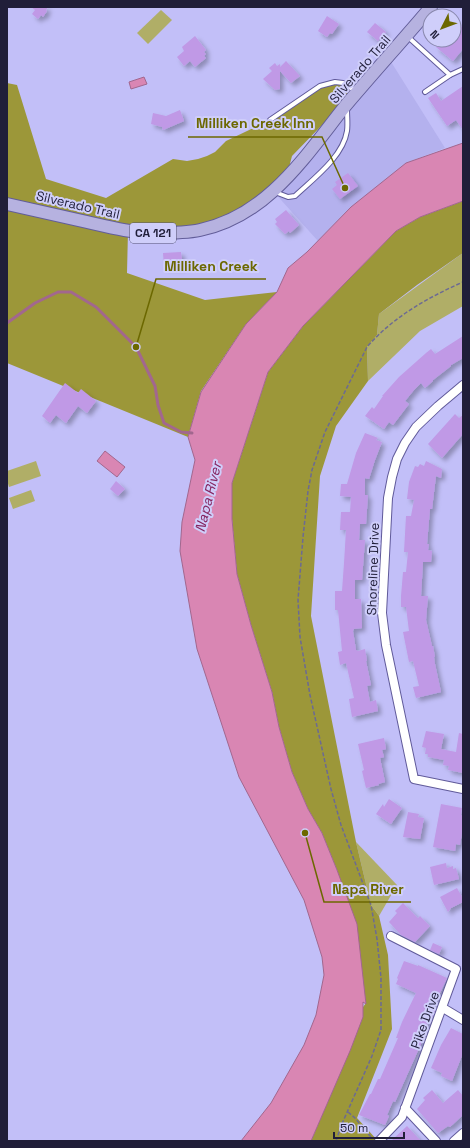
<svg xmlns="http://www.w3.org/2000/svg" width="470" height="1148" viewBox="0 0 470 1148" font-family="'Space Grotesk',sans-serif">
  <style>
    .built { fill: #b4b1ee }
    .green { fill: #b0ae67 }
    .forest { fill: #9c9739 }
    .water { fill: #d986b3; stroke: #a2678e }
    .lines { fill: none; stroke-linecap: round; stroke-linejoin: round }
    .stream { stroke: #a2678e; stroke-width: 3 }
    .building { fill: #c099e6; filter: url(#shadow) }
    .lane-casing { stroke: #605a9a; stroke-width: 6 }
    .street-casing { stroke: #605a9a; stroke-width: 10 }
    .primary-casing { stroke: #625d99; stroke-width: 14 }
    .path { stroke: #6c6a93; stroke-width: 1.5; stroke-dasharray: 4 2; stroke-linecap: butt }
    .lane { stroke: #fff; stroke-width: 4 }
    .street { stroke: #fff; stroke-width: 8 }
    .primary { stroke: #b6b2e0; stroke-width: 12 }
    .labels { text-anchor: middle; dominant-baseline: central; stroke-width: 4; stroke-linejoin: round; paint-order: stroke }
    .shield { fill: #cfcefa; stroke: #545373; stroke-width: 1 }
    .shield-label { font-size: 12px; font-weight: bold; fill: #201e39 }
    .street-label { font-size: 13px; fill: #201e39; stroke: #cfcefa }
    .water-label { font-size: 14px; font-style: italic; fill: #852561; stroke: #cfcefa }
    .leader { fill: none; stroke: #6c6800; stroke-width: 1.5 }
    .callout-dot { fill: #6c6800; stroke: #cfcefa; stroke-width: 1.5 }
    .callout-label { font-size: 14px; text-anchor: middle; font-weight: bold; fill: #6c6800; stroke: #cfcefa; stroke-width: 4; stroke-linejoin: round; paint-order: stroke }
  </style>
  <defs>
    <filter id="shadow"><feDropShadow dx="3.5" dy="3.5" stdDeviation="2" flood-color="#0004"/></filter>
  </defs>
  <rect width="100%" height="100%" fill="#c2bff8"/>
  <polygon class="built" points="388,57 445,148 406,163 351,207 318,241 273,191"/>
  <g class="green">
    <polygon points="161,10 172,20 148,44 137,33"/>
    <polygon points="463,253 463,306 420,331 368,381 367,347 377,335 379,314"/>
    <polygon points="36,461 41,476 9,487 7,480 7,471"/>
    <polygon points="31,490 35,501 13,509 9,498"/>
    <polygon points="356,842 397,885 379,916 371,905"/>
  </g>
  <g class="forest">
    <polygon points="335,82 357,89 292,156 286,179 220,224 128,231 127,273 205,300 277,292 246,324 201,391 188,437 7,363 7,83 17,85 46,179 106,198 173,159 187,161 198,159 207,156 215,152 226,141 270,120 320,86"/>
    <polygon points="463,201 463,253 417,285 379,314 377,335 367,347 368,381 336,426 320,476 311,616 356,842 371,905 379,916 388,955 392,1029 357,1118 378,1141 311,1141 333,1089 349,1026 366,1003 337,870 322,833 308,809 292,772 279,727 272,692 251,625 237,574 232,519 232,483 268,372 303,326 396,231 420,217"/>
  </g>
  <g class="water">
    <polygon points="144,77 147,84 131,89 129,82"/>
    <polygon points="463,143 463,201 420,217 396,231 303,326 268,372 232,483 232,519 237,574 251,625 272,692 279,727 292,772 308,809 322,833 337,870 357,924 366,1004 363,1002 363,1017 350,1051 311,1141 241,1141 271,1103 304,1045 316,1015 324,975 322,957 304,900 239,777 197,649 180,551 182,522 195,460 188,437 201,392 246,324 277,292 288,268 307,252 351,207 406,163"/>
    <polygon points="105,451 125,467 117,477 97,461"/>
  </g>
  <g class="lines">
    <polyline class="stream" points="7,323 35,303 58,292 71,292 96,307 136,347 155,386 158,405 164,423 181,432 192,433"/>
  </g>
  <g class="building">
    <polygon points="31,7 48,7 46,10 47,11 43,17 41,15 38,19 32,14 35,10"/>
    <polygon points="327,16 339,24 332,34 330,33 327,37 318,31"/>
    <polygon points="454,20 463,28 463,49 453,61 436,47 442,40 454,40"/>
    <polygon points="375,23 386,32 378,41 367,32"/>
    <polygon points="195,36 206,50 204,52 206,54 204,56 206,58 195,67 190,61 184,66 177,57 184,51 182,47"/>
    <polygon points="286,61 300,76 291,83 280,71 280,89 275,90 263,79 272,71 269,68 275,63 277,66 280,64 280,67"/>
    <polygon points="463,86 463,130 456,120 447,126 428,98 436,93 441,101"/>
    <polygon points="180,110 184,121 163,130 162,127 151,124 153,113 166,116"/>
    <polygon points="348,173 358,186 340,199 332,189 337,185 335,182"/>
    <polygon points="286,210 299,225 290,233 289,231 285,234 275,224 277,222 275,219"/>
    <polygon points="181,252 183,267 164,267 163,253"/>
    <polygon points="463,336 463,358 451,365 451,366 433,380 433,381 425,388 421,383 414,390 405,401 409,404 393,425 389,422 384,429 365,416 372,407 374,409 383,396 382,396 399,377 426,353 431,349 435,354"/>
    <polygon points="65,383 78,393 81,389 96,401 87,413 78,406 66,423 56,415 50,423 42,416"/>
    <polygon points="455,414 459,418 463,415 463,434 442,458 428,444"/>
    <polygon points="365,433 378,438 376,440 382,442 375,460 369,479 365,478 365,495 368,495 366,524 360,524 359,540 365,540 362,580 355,580 355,599 361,599 362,628 354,629 353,631 356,650 358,651 365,649 367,661 366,661 371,685 367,686 370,702 376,700 378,711 352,717 349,699 354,698 346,663 340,665 338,652 342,651 338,610 335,610 335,591 342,591 344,563 346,530 340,530 341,512 350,512 351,497 340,496 341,484 347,484 356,453"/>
    <polygon points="426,461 442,469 441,478 436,476 432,509 430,509 427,544 429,544 428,550 432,551 431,562 423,562 421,596 428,596 426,620 432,646 433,646 435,657 434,657 435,664 441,692 416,698 413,687 419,686 413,661 409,662 403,632 409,631 406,607 401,607 401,596 403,572 406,572 408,552 404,552 406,516 411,516 414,500 407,499 409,482 415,466 418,467 420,464 424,466"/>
    <polygon points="116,481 125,489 118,496 110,489"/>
    <polygon points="426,731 444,734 441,749 456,752 459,733 463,734 463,773 448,770 449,766 443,765 444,760 428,757 428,754 425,754 426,748 422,747"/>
    <polygon points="384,738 386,749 382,750 384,757 380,758 385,782 378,784 379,785 366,788 362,771 364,770 358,744"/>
    <polygon points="389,799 402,808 391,824 376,814 383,804 384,807"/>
    <polygon points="441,804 462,808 461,815 463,816 463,826 460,845 456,844 455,851 433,847"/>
    <polygon points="408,812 419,814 418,817 424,818 420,839 403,837"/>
    <polygon points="446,863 447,868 453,866 453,869 456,868 459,879 434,885 430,867"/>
    <polygon points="457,888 463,899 463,902 451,908 448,912 440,897"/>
    <polygon points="403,903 418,918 420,916 430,926 415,942 401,935 389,922 397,913 395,911"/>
    <polygon points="433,943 442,947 439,954 430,950"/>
    <polygon points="404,961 418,966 418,965 447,978 432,1010 435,1011 431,1020 429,1020 423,1034 425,1035 395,1102 393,1101 387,1115 389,1116 385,1125 359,1115 370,1094 371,1094 378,1079 380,1079 398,1038 396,1038 402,1022 416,993 396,984 398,979 397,978"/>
    <polygon points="451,1028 463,1034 463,1053 452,1081 441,1076 442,1073 431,1068 441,1045"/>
    <polygon points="432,1090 443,1103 458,1090 463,1096 463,1115 450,1127 448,1126 438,1133 417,1109 425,1100 423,1098"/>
    <polygon points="407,1126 421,1141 391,1141"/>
  </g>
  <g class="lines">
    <defs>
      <g id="lane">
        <polyline points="407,36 450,75 425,92"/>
        <polyline points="450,75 463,69"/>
        <polyline points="270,120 320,86 335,82 343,83 356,91"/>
        <path d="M275 192 288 197 295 196C313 179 343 157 347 131 348 124 347 117 347 109"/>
      </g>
      <g id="street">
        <polyline points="463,385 438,406 416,427 405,443 397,459 392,477 388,498 382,613 386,645 414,779 463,789"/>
        <polyline points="443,1008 463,1020"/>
        <polyline points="405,1108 436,1141"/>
        <polyline points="379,1141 402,1117 456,969 391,936"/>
        <polyline points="454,1141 463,1133"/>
      </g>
      <path id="primary" d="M7 204C34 210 60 216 87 222 109 227 132 233 155 233 170 233 186 233 200 230 268 216 306 155 346 105 374 72 403 40 431 7"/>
    </defs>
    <use href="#lane" class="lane-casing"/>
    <use href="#street" class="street-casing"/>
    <use href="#primary" class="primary-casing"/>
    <g class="path">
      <polyline points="348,1112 355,1118 371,1137"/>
      <path d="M336 1141 341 1126 372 1056 381 1030V978L377 939 371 905 341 825 331 789 310 695 300 637 298 600 303 537 308 491 312 470 325 432 367 347C393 317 427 298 463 282"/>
    </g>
    <use href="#lane" class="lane"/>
    <use href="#street" class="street"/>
    <use href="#primary" class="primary"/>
  </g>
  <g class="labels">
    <rect class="shield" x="130" y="223" width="46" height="20" rx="3"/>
    <g class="shield-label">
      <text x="153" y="233">CA 121</text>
    </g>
    <g class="street-label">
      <text transform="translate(360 69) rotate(-49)">Silverado Trail</text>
      <text transform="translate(78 205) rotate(13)">Silverado Trail</text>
      <text transform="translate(373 569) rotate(-88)">Shoreline Drive</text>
      <text transform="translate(425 1020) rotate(-70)">Pike Drive</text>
    </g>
    <g class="water-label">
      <text transform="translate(208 497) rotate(-76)">Napa River</text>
    </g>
  </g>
  <path class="leader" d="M345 188L322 137H188M136 347L156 279H266M305 833L324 902H411"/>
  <g class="callout-dot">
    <circle cx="345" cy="188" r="4"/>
    <circle cx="136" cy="347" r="4"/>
    <circle cx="305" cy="833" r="4"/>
  </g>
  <g class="callout-label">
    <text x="255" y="128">Milliken Creek Inn</text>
    <text x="211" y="271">Milliken Creek</text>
    <text x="368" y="894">Napa River</text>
  </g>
  <rect width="470" height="1148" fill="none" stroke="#201e39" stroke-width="16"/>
  <g transform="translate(442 28) rotate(228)"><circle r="19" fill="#cfcefa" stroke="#8988ad"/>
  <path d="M0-3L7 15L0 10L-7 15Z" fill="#6c6800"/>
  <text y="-6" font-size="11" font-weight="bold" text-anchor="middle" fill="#201e39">N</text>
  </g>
  <path d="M334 1132v6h70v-6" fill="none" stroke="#201e39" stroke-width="2"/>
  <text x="340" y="1132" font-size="12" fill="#201e39" stroke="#cfcefa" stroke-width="3" paint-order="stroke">50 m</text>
</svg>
